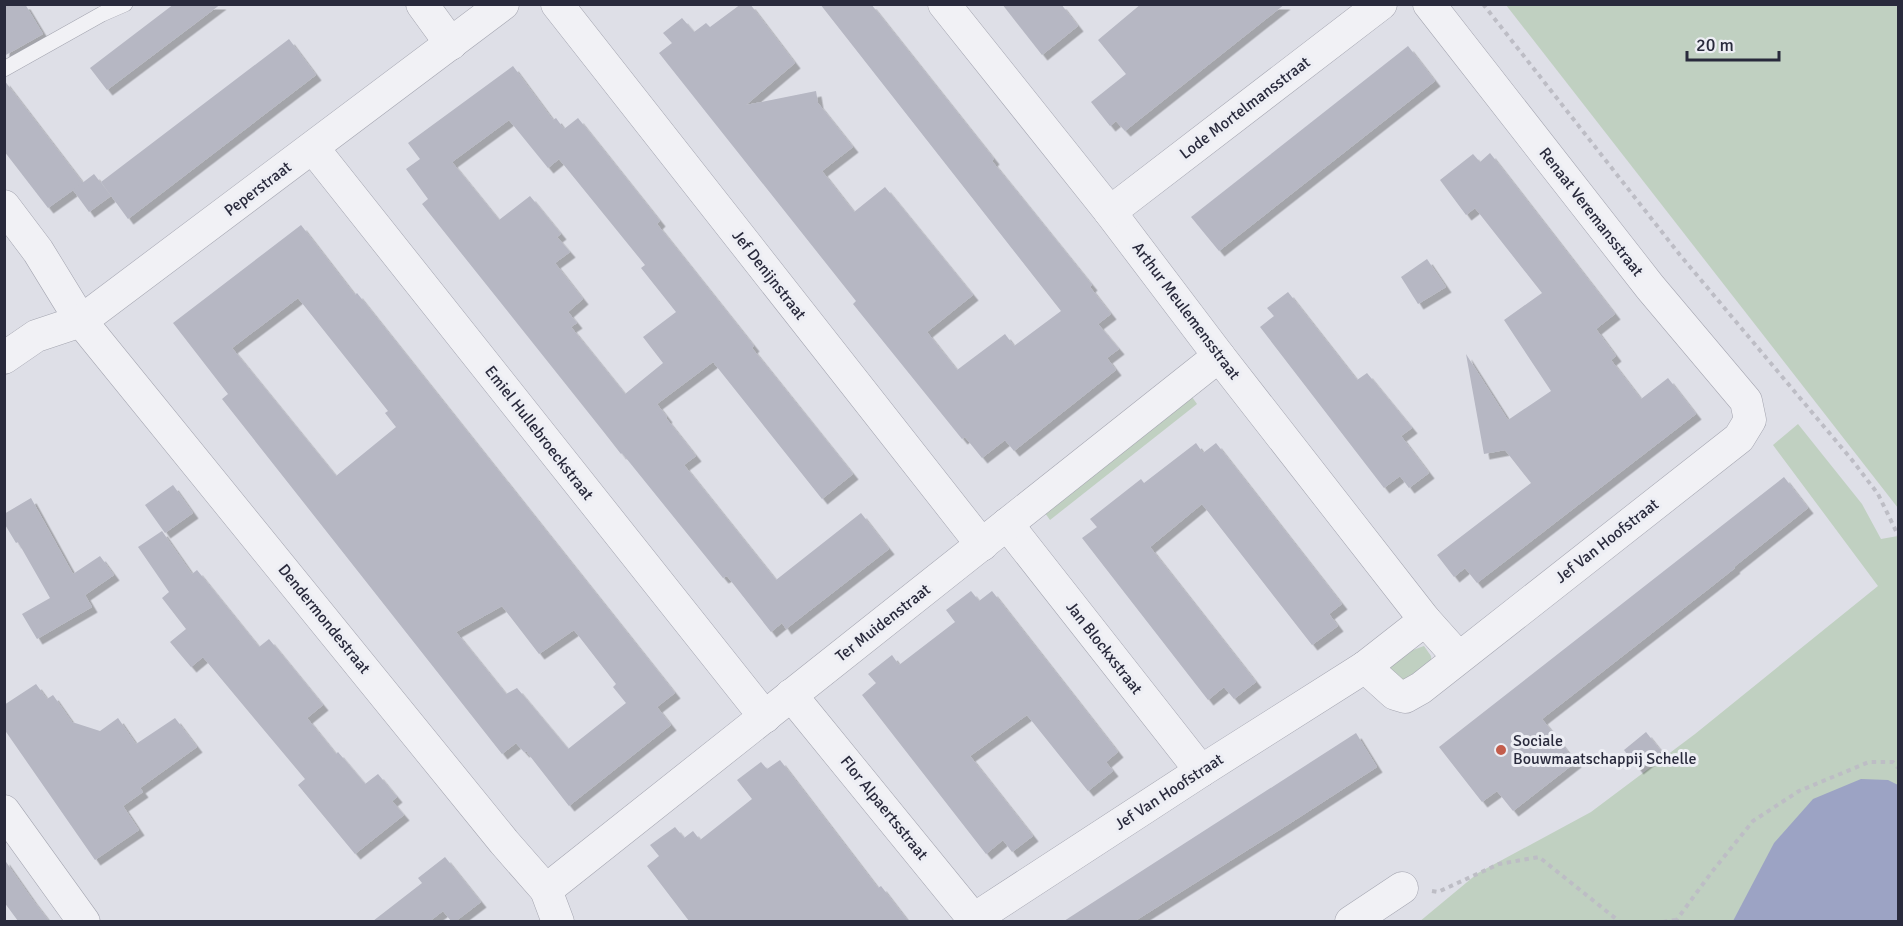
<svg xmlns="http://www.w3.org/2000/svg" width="1903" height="926" viewBox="0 0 1903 926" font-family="Signika,sans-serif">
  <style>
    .green { fill: #c0d0c1 }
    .water { fill: #9ca3c4 }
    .building { fill: #b6b7c3; fill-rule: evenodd; filter: url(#shadow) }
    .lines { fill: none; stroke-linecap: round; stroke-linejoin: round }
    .lane-casing { stroke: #a4a5b0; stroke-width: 16 }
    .street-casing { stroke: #a4a5b0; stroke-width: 33 }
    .path { stroke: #bdbdc5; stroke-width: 4; stroke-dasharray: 4.5 4.5; stroke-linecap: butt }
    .lane { stroke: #f1f1f5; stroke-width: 15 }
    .street { stroke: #f1f1f5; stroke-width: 32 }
    .poi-dot { fill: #c35d4c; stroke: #edeef4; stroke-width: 2 }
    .labels { text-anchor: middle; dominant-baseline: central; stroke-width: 6; stroke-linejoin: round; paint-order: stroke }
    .street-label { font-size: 16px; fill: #292a3c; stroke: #edeef4 }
    .poi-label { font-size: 16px; fill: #292a3c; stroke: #edeef4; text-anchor: start }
  </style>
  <defs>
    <filter id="shadow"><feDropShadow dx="5.5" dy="5.5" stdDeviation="0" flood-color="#0004"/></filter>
  </defs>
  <rect width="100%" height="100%" fill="#dedfe7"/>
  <g class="green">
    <polygon points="1506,5 1898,5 1898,508"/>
    <polygon points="1192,397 1197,404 1050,520 1045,513"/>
    <polygon points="1798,424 1862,504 1881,539 1898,536 1898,921 1419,922 1478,873 1591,812 1695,734 1878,586 1773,445"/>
    <polygon points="1424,646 1431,656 1432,666 1404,687 1388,667 1413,650"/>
  </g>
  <polygon class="water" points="1861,779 1888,780 1898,785 1898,921 1733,921 1774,843 1813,799"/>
  <g class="building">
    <polygon points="4,4 25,4 43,34 4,56"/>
    <polygon points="174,4 221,4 107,90 90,68"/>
    <polygon points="741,4 750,4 795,63 746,105 816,91 818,103 853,147 822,171 854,212 885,187 973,295 927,332 957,370 1005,334 1014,346 1061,311 820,4 871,4 894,33 994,159 992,161 1092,285 1090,287 1111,314 1098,324 1119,349 1107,358 1116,370 1014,451 1005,440 982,458 965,437 962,439 853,304 856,301 659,53 672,43 663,33 682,18 694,32 706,23 710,27"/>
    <polygon points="1002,4 1061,4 1078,26 1042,55"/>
    <polygon points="1141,4 1285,4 1125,131 1116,121 1110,126 1091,102 1126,74 1098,40"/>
    <polygon points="289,39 316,75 128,219 101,182"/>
    <polygon points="1408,46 1435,81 1219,251 1191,217"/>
    <path d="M513 66 553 120 556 118 564 129 578 118 660 221 657 224 754 346 752 348 853 474 822 499 713 362 657 404 667 417 666 418 696 456 684 465 776 580 861 513 889 549 786 629 782 623 771 632 727 576 723 578 622 453 621 454 603 431 422 204 428 199 406 169 420 159 408 143ZM509 120 548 168 559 159 645 265 641 268 676 312 643 337 663 363 625 394 571 327 577 323 568 312 583 299 555 263 570 252 557 237 561 234 530 196 499 220 452 162Z"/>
    <polygon points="4,80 83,183 48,208 4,151"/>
    <polygon points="1490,153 1615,314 1596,329 1616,356 1611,360 1641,399 1668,378 1696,414 1477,583 1465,568 1454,577 1437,555 1531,483 1505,450 1484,454 1466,354 1508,420 1551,391 1504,320 1542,293 1475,208 1466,215 1440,180 1473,154 1480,162"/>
    <polygon points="94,174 111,196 89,212 73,190"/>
    <path d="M301 225 355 295 357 293 392 337 675 693 657 707 671 725 569 806 526 751 524 752 516 743 502 754 222 399 228 394 173 323ZM298 298 388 411 385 413 396 427 336 476 232 348ZM502 606 539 654 574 630 616 684 613 687 626 703 568 749 517 688 506 694 456 632Z"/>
    <polygon points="1427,259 1446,287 1418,304 1401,277"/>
    <polygon points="1288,292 1357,380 1367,373 1412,428 1401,436 1429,473 1409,488 1400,476 1384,488 1260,327 1274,316 1267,308"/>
    <polygon points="1196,443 1203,453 1216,443 1342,604 1329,614 1338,626 1312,645 1202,504 1150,547 1256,682 1234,699 1224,687 1208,700 1082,538 1097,527 1090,519 1141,479 1144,483"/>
    <polygon points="1784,477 1808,508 1734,567 1735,568 1711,587 1542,719 1576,762 1513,811 1497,791 1482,802 1439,747"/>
    <polygon points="173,485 193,513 165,533 145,505"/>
    <polygon points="31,498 73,574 100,556 114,575 85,595 92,607 37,639 22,614 50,598 18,542 16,543 4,523 4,514"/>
    <polygon points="162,531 192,574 197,570 259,647 269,639 323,705 307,718 336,754 338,752 365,784 378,774 397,797 392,801 404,815 355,854 298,785 305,779 203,657 191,667 170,642 186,629 162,598 169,592 138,547"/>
    <polygon points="971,591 979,601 992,591 1118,752 1106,762 1113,771 1088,791 1027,715 970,756 1033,836 1012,852 1003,840 986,854 862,695 876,683 868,674 892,655 899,665 955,622 946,610"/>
    <polygon points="36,684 47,699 53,695 72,722 100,731 118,718 136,744 175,718 197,747 140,788 143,792 123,806 139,830 95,860 4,729 4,705"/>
    <polygon points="1646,732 1661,751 1638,769 1624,750"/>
    <polygon points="1356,733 1377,767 1292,822 1135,921 1064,921"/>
    <polygon points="780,760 878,888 881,886 908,921 689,921 647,866 659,856 650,845 675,827 684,838 693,831 700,840 752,799 737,780 761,762 767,769"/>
    <polygon points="445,857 481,902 456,921 451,921 443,911 430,921 373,921 422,883 418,878"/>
    <polygon points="4,859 32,899 49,921 18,921 4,902"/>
  </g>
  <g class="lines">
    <defs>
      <polyline id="lane" points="4,69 102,14 125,4"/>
      <g id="street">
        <polyline points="422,4 451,44"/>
        <polyline points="557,4 982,545"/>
        <polyline points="944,4 1110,212 1219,356 1425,620"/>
        <polyline points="1429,4 1650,287 1746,401 1750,420 1739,438 1421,688 1405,697 1395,694 1365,667 1425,620 1459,658"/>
        <polyline points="313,148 765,717"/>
        <polyline points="4,206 38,251 81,321 504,842 546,890 558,922"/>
        <polyline points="1110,212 1381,4"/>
        <polyline points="4,358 36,336 81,321 503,4"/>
        <polyline points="1007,524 1201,771"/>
        <polyline points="791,695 976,922"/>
        <polyline points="4,811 84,922"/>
        <polyline points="546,890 1219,356"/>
        <polyline points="974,919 1201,771 1365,667"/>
        <polyline points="1351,922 1402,888"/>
      </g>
    </defs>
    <use href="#lane" class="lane-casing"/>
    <use href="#street" class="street-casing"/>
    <g class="path">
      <polyline points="1483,4 1680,255 1852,460 1878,494 1898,535"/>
      <polyline points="1432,891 1438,892 1499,864 1539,857 1620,922"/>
      <polyline points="1663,922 1675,920"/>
      <polyline points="1675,922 1711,873 1753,821 1799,791 1869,762 1893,762 1898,768"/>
    </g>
    <use href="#lane" class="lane"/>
    <use href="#street" class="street"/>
  </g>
  <circle class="poi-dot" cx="1501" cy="750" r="6"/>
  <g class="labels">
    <g class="street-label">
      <text transform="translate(1245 108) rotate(-37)">Lode Mortelmansstraat</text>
      <text transform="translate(258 189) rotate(-37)">Peperstraat</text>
      <text transform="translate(1591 212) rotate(52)">Renaat Veremansstraat</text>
      <text transform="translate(769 275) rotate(52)">Jef Denijnstraat</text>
      <text transform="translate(1186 311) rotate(53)">Arthur Meulemensstraat</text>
      <text transform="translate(539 433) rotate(52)">Emiel Hullebroeckstraat</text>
      <text transform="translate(1607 541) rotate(-38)">Jef Van Hoofstraat</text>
      <text transform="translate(324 619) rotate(51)">Dendermondestraat</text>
      <text transform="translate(883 623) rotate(-38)">Ter Muidenstraat</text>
      <text transform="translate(1104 648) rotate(52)">Jan Blockxstraat</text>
      <text transform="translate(1169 792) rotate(-33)">Jef Van Hoofstraat</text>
      <text transform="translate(884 808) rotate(51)">Flor Alpaertsstraat</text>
    </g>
    <g class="poi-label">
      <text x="1513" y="741">Sociale<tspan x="1513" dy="18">Bouwmaatschappij Schelle</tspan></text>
    </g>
  </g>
  <rect width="1903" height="926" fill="none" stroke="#292a3c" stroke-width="12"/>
  <path d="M1687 51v9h92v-9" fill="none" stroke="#292a3c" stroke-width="3"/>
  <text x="1696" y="51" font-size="18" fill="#292a3c" stroke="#edeef4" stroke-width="4.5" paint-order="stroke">20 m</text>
</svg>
